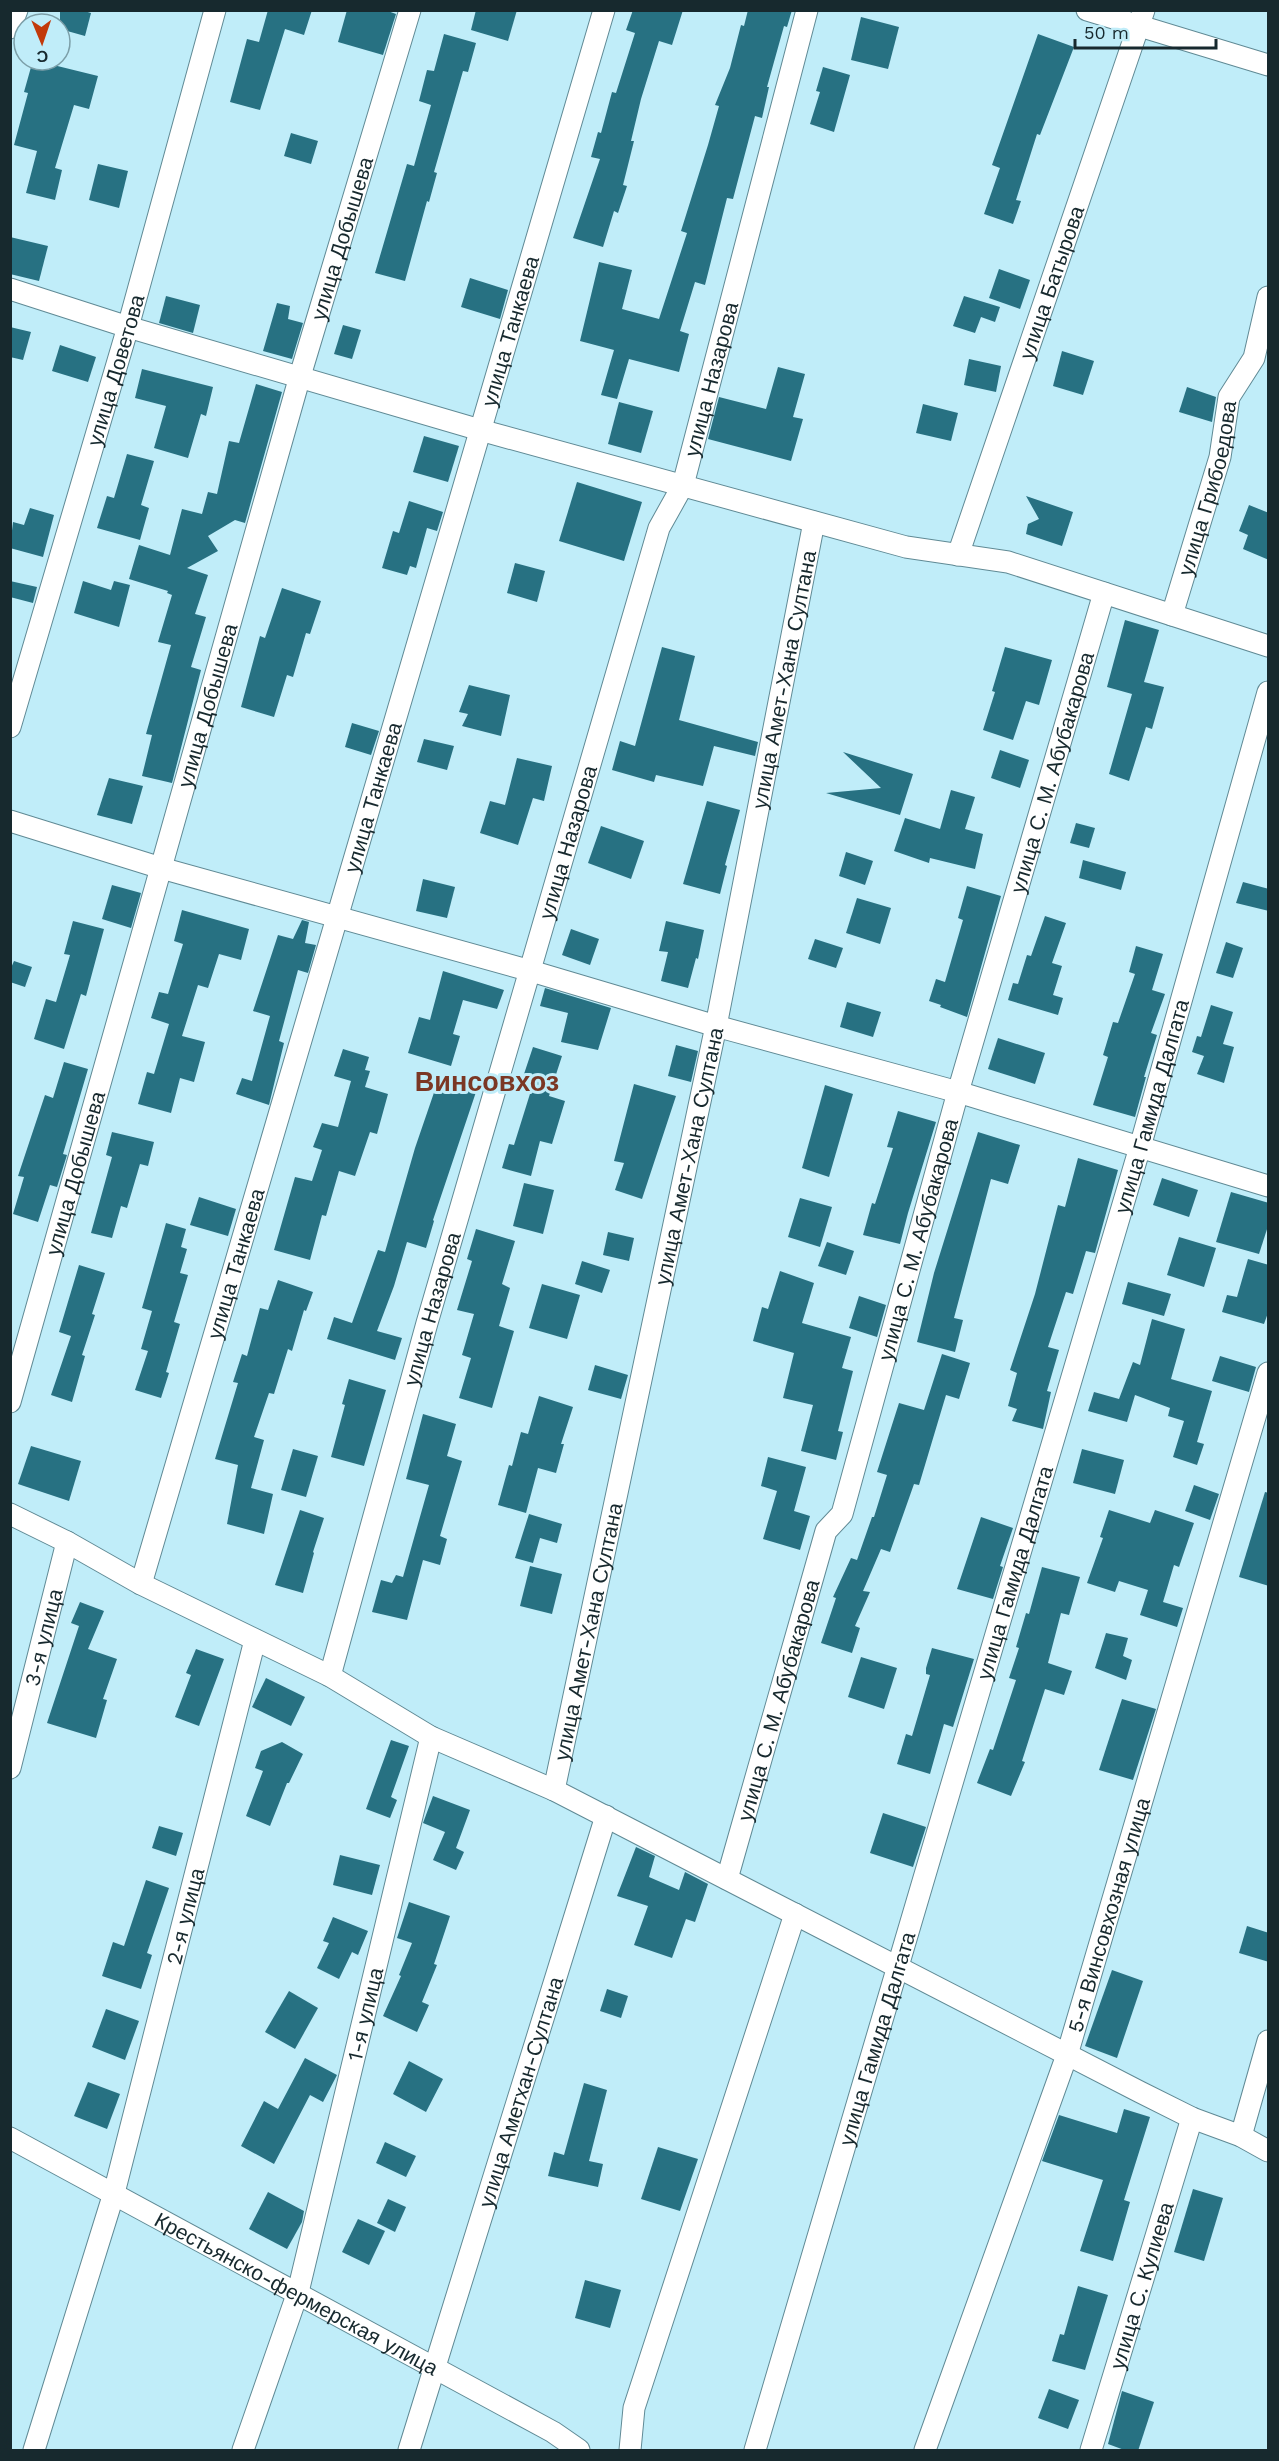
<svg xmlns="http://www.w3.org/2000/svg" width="1279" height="2461" viewBox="0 0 1279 2461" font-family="'Work Sans',sans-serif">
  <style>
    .building { fill: #277182 }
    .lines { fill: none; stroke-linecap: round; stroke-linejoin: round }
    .minor-casing { stroke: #608a95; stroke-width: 23 }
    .minor { stroke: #fff; stroke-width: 21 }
    .labels { text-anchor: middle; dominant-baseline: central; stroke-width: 6; stroke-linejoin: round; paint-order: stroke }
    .street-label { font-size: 21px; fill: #17292e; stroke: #c0edf9 }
    .district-label { font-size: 27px; font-weight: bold; fill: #7b3724; stroke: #c0edf9 }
  </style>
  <rect width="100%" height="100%" fill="#c0edf9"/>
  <g class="building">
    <polygon points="60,10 81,10 91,13 85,36 60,29"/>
    <polygon points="268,10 312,10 304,35 285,29 260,110 230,102 247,39 259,42"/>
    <polygon points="347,10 385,10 396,14 383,55 338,42"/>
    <polygon points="476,10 517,10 508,41 471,30"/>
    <polygon points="633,10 683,10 672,45 659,41 641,99 631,141 634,141 623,185 627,186 618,213 614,211 603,247 573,238 600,159 591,157 598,132 601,133 612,92 616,93 635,33 626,30"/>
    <polygon points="748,10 792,10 787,27 784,26 767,87 769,87 762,118 755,116 733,199 727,198 705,285 695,282 680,331 689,334 679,372 629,359 617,399 601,395 614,350 580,341 599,262 632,270 622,309 659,319 687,233 681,231 708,145 719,106 715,105 730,68 741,25 744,26"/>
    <polygon points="861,17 899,27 888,69 851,60"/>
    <polygon points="444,34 476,43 468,72 463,71 434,172 437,173 429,202 427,201 405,281 375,273 407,164 414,166 431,105 419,101 427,70 434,71"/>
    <polygon points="1038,34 1074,47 1040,135 1037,134 1016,200 1021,201 1013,224 984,214 1000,168 992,165"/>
    <polygon points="33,60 98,76 89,109 74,105 55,168 62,170 55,200 26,193 37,151 14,145 28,93 24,92"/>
    <polygon points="823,67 850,75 834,132 810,124 820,92 816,91"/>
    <polygon points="291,133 318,141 311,164 284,156"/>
    <polygon points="98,164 128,171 119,208 89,200"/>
    <polygon points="10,237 48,246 39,281 10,274"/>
    <polygon points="999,269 1030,280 1020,309 989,298"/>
    <polygon points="470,278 508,290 500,319 461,307"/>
    <polygon points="166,296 200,305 193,333 159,323"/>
    <polygon points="964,296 1000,307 995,322 981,317 975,333 953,326"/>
    <polygon points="277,303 290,306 288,319 303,323 292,359 263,351"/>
    <polygon points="343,325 361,330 352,359 334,354"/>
    <polygon points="10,327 31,332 23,360 10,357"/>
    <polygon points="60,345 96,357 88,382 52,371"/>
    <polygon points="1062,351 1094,361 1083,395 1053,386"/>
    <polygon points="969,359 1001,366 996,392 964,385"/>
    <polygon points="778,367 805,374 793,417 803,419 791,461 708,439 719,397 766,409"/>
    <polygon points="142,369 213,387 206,416 201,414 188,458 154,448 166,406 135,398"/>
    <polygon points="256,384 282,392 245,523 235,520 208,536 218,551 187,568 208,575 195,614 206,617 191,667 201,670 172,783 142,776 152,735 146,734 171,645 158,642 172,595 167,593 168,591 129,579 139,545 170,555 182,509 202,514 208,492 217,494 229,441 239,443"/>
    <polygon points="1187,387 1216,397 1212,422 1179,412"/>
    <polygon points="619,402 653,411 641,453 608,444"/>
    <polygon points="923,404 958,413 951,441 916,433"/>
    <polygon points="424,436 459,446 448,482 413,472"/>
    <polygon points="127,454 154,461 141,505 149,508 140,540 97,528 107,496 114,498"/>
    <polygon points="577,482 642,502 624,561 559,541"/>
    <polygon points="1026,496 1073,512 1062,546 1026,534 1028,524 1039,519"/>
    <polygon points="409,501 443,512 437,531 427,528 416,568 410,566 407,575 382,568 393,531 399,533"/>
    <polygon points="1249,505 1269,513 1269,560 1243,549 1248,535 1239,531"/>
    <polygon points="30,508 54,515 43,557 10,548 13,522 24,525"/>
    <polygon points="515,563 545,571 537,602 507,593"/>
    <polygon points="10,581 37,587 33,603 10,597"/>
    <polygon points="83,581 111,590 114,581 130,585 119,627 74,613"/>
    <polygon points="282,588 321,601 310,634 306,633 293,677 287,675 274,717 241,707 260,636 265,638"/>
    <polygon points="1125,620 1159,630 1144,682 1164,687 1152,729 1146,727 1129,781 1109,774 1132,694 1107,687"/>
    <polygon points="662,647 695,656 679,720 758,742 755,756 714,746 703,786 656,775 654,782 612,770 620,741 635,746"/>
    <polygon points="1005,647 1052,660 1039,705 1026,701 1013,740 983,730 995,692 992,691"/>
    <polygon points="469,685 510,695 501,736 462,726 468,714 459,712"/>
    <polygon points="352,723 379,731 371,755 345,747"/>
    <polygon points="424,739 454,746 447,770 417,762"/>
    <polygon points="1000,750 1029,760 1020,788 991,778"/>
    <polygon points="843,752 913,774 900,815 826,793 881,788"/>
    <polygon points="517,758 552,766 544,801 533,798 518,845 480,833 490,801 505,805"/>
    <polygon points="109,778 143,786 132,824 97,815"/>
    <polygon points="951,790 975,797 965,829 983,834 975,869 930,858 929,863 894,851 905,818 940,829"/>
    <polygon points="707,801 740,810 725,865 727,866 720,894 683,884"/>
    <polygon points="1076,823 1095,828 1089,848 1070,843"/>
    <polygon points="601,826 644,841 631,879 588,863"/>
    <polygon points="846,852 873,861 865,885 839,876"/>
    <polygon points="1083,860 1126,872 1121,890 1079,878"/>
    <polygon points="423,879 455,887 447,918 416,911"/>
    <polygon points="1243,882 1269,889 1269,911 1236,903"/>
    <polygon points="112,885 141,893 131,928 102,919"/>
    <polygon points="967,886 1001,896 967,1017 940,1007 941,1005 929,1001 936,979 945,982 963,920 958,918"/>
    <polygon points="857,898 891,908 880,944 846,933"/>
    <polygon points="182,910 249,929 241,960 219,954 208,988 198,985 182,1036 205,1042 194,1082 180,1078 171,1113 138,1104 147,1072 154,1074 169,1024 151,1018 159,992 168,994 183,944 174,941"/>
    <polygon points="1045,916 1066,923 1052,963 1062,966 1053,995 1063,998 1058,1015 1008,1000 1013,983 1018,984 1027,955 1031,956"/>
    <polygon points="302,920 309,922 305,943 316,945 308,973 298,970 279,1041 284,1043 269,1105 236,1094 242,1078 252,1081 270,1016 253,1011 278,935 293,939"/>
    <polygon points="73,921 104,929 86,996 81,994 64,1049 34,1039 46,999 56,1002 70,955 64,954"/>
    <polygon points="666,921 704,930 698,959 696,958 688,988 661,981 668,952 659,951"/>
    <polygon points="571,929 599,939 590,965 562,955"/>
    <polygon points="815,939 843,948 836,968 808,959"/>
    <polygon points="1226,942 1243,948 1233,978 1216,973"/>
    <polygon points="1136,946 1163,954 1152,990 1165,994 1151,1033 1157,1035 1144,1077 1146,1077 1135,1117 1093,1105 1108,1057 1103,1055 1113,1022 1118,1023 1135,974 1129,972"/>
    <polygon points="14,961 32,967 25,987 10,982 10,970"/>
    <polygon points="443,971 504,990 497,1009 463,1000 453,1034 460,1036 451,1066 408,1053 419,1017 430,1020"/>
    <polygon points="545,988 611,1008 598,1050 561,1042 568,1013 540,1006"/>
    <polygon points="847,1002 881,1012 873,1037 840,1027"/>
    <polygon points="1211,1005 1233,1012 1223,1044 1234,1047 1224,1083 1197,1074 1204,1056 1192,1052 1197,1036 1201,1037"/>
    <polygon points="998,1038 1045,1053 1035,1084 988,1069"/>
    <polygon points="676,1045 698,1051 691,1082 668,1076"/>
    <polygon points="533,1047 562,1056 549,1096 565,1101 552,1144 540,1141 531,1176 502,1168 509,1144 514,1145 534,1081 523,1077"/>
    <polygon points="343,1049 369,1057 365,1070 370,1071 365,1087 388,1094 377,1134 370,1132 355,1176 339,1171 326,1216 322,1215 310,1260 274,1250 295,1177 312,1181 322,1150 313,1147 322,1123 338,1127 351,1081 334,1076"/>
    <polygon points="64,1062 88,1069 63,1154 67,1155 57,1187 50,1185 38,1222 13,1214 24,1177 18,1176 45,1095 53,1098"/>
    <polygon points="439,1078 477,1089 433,1220 434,1221 426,1248 407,1242 394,1286 377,1331 402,1338 395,1360 327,1339 334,1317 352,1323 378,1250 385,1252 415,1148"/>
    <polygon points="634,1084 676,1096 642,1199 615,1190 624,1163 614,1161"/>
    <polygon points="825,1085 853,1094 829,1177 802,1168"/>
    <polygon points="898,1111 936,1122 908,1213 900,1244 863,1235 872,1203 875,1204 893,1148 887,1147"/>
    <polygon points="112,1132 154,1142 148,1166 140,1164 127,1208 121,1206 112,1238 91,1233 112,1157 106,1155"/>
    <polygon points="978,1132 1020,1145 1008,1184 991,1179 954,1318 963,1320 955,1352 917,1342 934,1273"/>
    <polygon points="1078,1158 1118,1170 1095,1253 1086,1251 1073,1294 1066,1292 1048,1347 1059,1350 1047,1391 1051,1392 1043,1429 1012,1421 1017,1409 1008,1406 1017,1373 1010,1370 1035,1294 1058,1205 1065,1207"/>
    <polygon points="1162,1178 1198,1190 1189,1217 1153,1205"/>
    <polygon points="524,1183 554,1190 543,1234 513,1226"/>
    <polygon points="1231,1192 1269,1203 1269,1223 1259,1254 1216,1242"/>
    <polygon points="199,1197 236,1209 228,1236 190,1225"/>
    <polygon points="800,1198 832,1207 820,1247 788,1237"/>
    <polygon points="166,1223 186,1229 181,1247 187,1249 180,1273 188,1275 174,1322 180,1324 166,1372 169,1373 161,1398 135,1390 148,1351 141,1349 152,1311 142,1308"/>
    <polygon points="476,1229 515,1241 502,1284 510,1288 499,1326 514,1331 492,1408 459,1398 471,1358 462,1355 474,1314 457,1310 472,1261 467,1259"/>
    <polygon points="608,1232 634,1238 629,1261 603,1255"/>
    <polygon points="1179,1237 1216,1248 1204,1287 1167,1275"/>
    <polygon points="827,1242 854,1251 846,1275 818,1266"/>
    <polygon points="1248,1259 1269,1265 1269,1310 1264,1324 1222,1312 1227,1295 1237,1297"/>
    <polygon points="582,1261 610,1270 602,1293 575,1284"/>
    <polygon points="79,1265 105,1273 92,1314 95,1315 82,1355 85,1356 72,1402 51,1395 71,1336 59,1332"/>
    <polygon points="780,1271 814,1283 802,1323 851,1337 842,1368 853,1371 838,1431 843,1432 836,1460 801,1451 813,1405 783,1398 794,1353 753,1341 762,1307 768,1309"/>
    <polygon points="278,1280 313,1292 306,1311 304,1310 292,1351 288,1349 274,1394 269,1393 254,1437 264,1440 251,1488 273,1494 264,1534 227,1524 238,1465 215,1459 238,1383 233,1382 242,1354 247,1356 260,1308 268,1310"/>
    <polygon points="1128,1282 1171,1294 1164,1316 1122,1304"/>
    <polygon points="542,1284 580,1295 567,1339 529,1328"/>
    <polygon points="859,1296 886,1305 877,1337 849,1328"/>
    <polygon points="1152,1319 1185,1329 1171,1379 1212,1391 1197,1442 1204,1444 1197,1465 1173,1457 1184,1421 1168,1416 1170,1408 1135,1395 1127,1422 1088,1411 1094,1392 1119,1399 1133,1362 1140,1365"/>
    <polygon points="942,1354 970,1363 959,1399 946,1395 919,1485 914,1484 890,1552 881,1549 863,1591 870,1592 855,1626 860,1628 852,1653 821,1643 836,1598 833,1597 851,1558 857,1560 872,1517 874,1517 887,1475 877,1472 899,1403 924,1410"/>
    <polygon points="1220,1356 1256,1367 1249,1392 1212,1381"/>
    <polygon points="595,1365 628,1375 621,1399 588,1390"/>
    <polygon points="349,1379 386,1390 364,1466 331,1457 345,1405 342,1404"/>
    <polygon points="539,1396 573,1407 561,1444 564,1444 556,1473 538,1468 526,1513 498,1505 509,1465 512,1466 521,1432 528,1434"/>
    <polygon points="423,1414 456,1424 447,1456 462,1461 440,1536 447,1539 440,1565 423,1560 407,1620 372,1612 381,1580 392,1583 396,1575 403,1577 429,1485 406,1479"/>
    <polygon points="31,1446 81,1461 69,1501 18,1484"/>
    <polygon points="293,1449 318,1456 306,1497 281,1490"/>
    <polygon points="1082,1449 1124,1460 1115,1494 1073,1483"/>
    <polygon points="768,1457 806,1467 794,1511 810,1516 800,1550 763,1539 777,1491 761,1486"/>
    <polygon points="1194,1485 1219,1494 1210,1520 1185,1511"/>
    <polygon points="1265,1492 1269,1493 1269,1586 1239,1577"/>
    <polygon points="300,1510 324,1518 313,1552 314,1553 303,1593 275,1585"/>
    <polygon points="1109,1510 1150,1523 1155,1510 1194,1523 1179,1567 1174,1565 1163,1602 1183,1608 1177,1627 1140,1615 1148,1590 1119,1581 1115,1592 1087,1583 1103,1538 1100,1537"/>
    <polygon points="529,1514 562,1524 557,1543 540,1538 533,1563 515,1558"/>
    <polygon points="981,1517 1013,1528 1000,1566 1003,1567 993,1599 957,1589"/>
    <polygon points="530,1566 562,1574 552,1614 520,1606"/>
    <polygon points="1042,1567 1080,1577 1069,1615 1061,1613 1048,1663 1072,1671 1064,1695 1045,1689 1022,1761 1025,1762 1011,1796 977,1783 990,1749 993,1750 1016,1680 1009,1678 1019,1648 1016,1647 1026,1613 1029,1614"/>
    <polygon points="80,1602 104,1611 88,1649 117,1659 103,1699 107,1700 96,1738 47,1723 79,1626 71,1623"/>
    <polygon points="1106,1633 1128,1638 1123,1656 1132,1660 1126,1680 1095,1668"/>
    <polygon points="932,1648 974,1659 953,1727 944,1724 930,1774 897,1764 906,1734 912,1736 930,1675 926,1674 926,1668"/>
    <polygon points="196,1649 224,1659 199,1726 175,1717 191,1675 186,1673"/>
    <polygon points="861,1657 897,1668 884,1709 848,1697"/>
    <polygon points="266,1678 305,1697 291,1726 252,1707"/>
    <polygon points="1122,1699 1156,1709 1133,1780 1099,1770"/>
    <polygon points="391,1740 409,1746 391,1797 397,1800 390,1818 366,1809"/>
    <polygon points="282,1742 303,1754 289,1783 287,1783 270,1826 246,1816 263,1771 255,1768 261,1751"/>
    <polygon points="433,1796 470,1810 456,1848 464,1852 456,1870 433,1860 445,1832 423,1823"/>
    <polygon points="883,1813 926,1827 913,1867 870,1853"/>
    <polygon points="159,1826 183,1833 176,1856 152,1848"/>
    <polygon points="636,1847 655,1856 649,1877 679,1890 685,1872 708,1884 695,1922 686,1919 672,1958 634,1945 648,1906 617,1896"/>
    <polygon points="340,1855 380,1865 372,1895 333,1885"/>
    <polygon points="146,1880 169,1888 147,1953 152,1955 141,1989 102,1976 113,1942 124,1946"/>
    <polygon points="409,1902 450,1916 434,1964 437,1965 422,2002 429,2005 417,2032 383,2016 401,1976 399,1975 412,1943 397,1938"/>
    <polygon points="333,1917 368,1931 358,1955 352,1952 339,1979 317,1968 329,1943 323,1941"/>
    <polygon points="1247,1926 1269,1933 1269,1962 1239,1953"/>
    <polygon points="1112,1970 1143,1981 1117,2058 1085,2046"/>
    <polygon points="607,1989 628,1996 621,2018 600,2011"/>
    <polygon points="289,1991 318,2008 295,2049 265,2032"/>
    <polygon points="106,2009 139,2021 125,2060 92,2047"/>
    <polygon points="305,2058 337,2075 336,2077 323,2102 310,2095 274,2164 241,2146 264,2101 278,2109"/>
    <polygon points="409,2061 443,2079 426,2112 393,2094"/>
    <polygon points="88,2082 120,2094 107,2129 74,2116"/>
    <polygon points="584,2083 607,2090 589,2161 603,2164 598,2187 548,2176 554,2152 564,2155"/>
    <polygon points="1124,2109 1150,2117 1124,2200 1130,2202 1113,2261 1080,2251 1103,2180 1042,2161 1059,2115 1117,2133"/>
    <polygon points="385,2142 416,2156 406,2177 376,2163"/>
    <polygon points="658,2147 698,2159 680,2211 641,2199"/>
    <polygon points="1193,2189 1223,2198 1204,2261 1174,2252"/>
    <polygon points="268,2192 304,2211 302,2222 287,2249 249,2229"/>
    <polygon points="388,2199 406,2207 395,2232 377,2223"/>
    <polygon points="358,2219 385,2231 369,2265 342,2252"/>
    <polygon points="585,2280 621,2290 610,2328 575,2318"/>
    <polygon points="1078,2286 1108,2295 1085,2370 1052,2361 1060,2334 1064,2335"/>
    <polygon points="1049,2389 1079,2400 1068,2429 1038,2418"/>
    <polygon points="1122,2391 1154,2402 1138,2451 1127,2451 1108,2444"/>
  </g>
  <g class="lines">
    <defs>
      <g id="minor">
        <polyline points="1087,10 1268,65"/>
        <polyline points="10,28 17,10"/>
        <polyline points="10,289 128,327 480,430 906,547 1008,562 1268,646"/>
        <path id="s1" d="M958 555 1144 10"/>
        <path id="s2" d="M1172 615 1220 457 1229 397 1254 358 1268 297"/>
        <path id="s3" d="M10 727 128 327 215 10"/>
        <polyline points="10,821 161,868 531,971 716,1026 958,1092 1268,1186"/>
        <path id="s4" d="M10 1402 300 376 410 10"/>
        <polyline points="10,1514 67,1542 141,1584 330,1676 431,1737 554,1790 1140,2092 1192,2118 1241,2136 1268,2151"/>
        <path id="s5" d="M141 1584 604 10"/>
        <path id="s6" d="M330 1676 427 1323 659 528 683 485 807 10"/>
        <path id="s7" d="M10 1768 67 1542"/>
        <path id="s8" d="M554 1790 716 1026 814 522"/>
        <path id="s9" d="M727 1879 826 1531 842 1514 958 1092 1104 593"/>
        <polyline points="1241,2136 1268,2041"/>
        <path id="s10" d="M10 2138 553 2432 579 2450"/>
        <path id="s11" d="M34 2450 114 2193 255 1640"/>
        <path id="s12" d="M243 2450 298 2292 431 1737"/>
        <path id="s13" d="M409 2450 606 1816"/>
        <polyline points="630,2450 634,2408 795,1914"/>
        <path id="s14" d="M755 2450 1140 1147 1268 692"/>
        <path id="s15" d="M925 2450 1067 2055 1268 1373"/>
        <path id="s16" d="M1091 2450 1192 2118"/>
      </g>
    </defs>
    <use href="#minor" class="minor-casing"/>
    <use href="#minor" class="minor"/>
  </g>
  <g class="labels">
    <g class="street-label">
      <text stroke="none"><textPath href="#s4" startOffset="1210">улица Добышева</textPath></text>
      <text stroke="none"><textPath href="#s1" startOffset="288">улица Батырова</textPath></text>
      <text stroke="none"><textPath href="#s5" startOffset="1306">улица Танкаева</textPath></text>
      <text stroke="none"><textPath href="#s3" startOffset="372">улица Доветова</textPath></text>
      <text stroke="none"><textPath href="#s6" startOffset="1353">улица Назарова</textPath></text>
      <text stroke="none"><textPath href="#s2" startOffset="132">улица Грибоедова</textPath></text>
      <text stroke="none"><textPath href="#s8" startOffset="1134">улица Амет-Хана Султана</textPath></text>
      <text stroke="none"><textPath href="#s4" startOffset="724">улица Добышева</textPath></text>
      <text stroke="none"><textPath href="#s9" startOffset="1156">улица С. М. Абубакарова</textPath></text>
      <text stroke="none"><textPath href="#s5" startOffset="820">улица Танкаева</textPath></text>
      <text stroke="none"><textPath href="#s6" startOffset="867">улица Назарова</textPath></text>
      <text stroke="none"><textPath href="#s14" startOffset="1401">улица Гамида Далгата</textPath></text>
      <text stroke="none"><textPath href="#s8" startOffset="648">улица Амет-Хана Султана</textPath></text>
      <text stroke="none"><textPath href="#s4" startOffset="238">улица Добышева</textPath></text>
      <text stroke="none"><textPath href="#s9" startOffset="670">улица С. М. Абубакарова</textPath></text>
      <text stroke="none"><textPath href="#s5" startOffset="334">улица Танкаева</textPath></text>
      <text stroke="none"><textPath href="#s6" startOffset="381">улица Назарова</textPath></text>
      <text stroke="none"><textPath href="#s14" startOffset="915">улица Гамида Далгата</textPath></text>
      <text stroke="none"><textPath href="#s8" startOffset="162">улица Амет-Хана Султана</textPath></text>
      <text stroke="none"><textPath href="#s7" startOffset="135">3-я улица</textPath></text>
      <text stroke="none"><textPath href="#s9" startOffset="186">улица С. М. Абубакарова</textPath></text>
      <text stroke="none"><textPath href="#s15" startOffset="566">5-я Винсовхозная улица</textPath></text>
      <text stroke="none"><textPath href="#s11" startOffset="555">2-я улица</textPath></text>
      <text stroke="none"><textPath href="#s12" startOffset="453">1-я улица</textPath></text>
      <text stroke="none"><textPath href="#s14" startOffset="429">улица Гамида Далгата</textPath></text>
      <text stroke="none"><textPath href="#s13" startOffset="375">улица Аметхан-Султана</textPath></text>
      <text stroke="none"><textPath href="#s16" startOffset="172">улица С. Кулиева</textPath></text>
      <text stroke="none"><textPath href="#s10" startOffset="326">Крестьянско-фермерская улица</textPath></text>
    </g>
    <g class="district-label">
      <text x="487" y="1082">Винсовхоз</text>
    </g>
  </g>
  <rect width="1279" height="2461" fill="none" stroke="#17292e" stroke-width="24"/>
  <g transform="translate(42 42) rotate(178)"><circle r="28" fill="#c0edf9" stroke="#7c9fa8" stroke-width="1.5"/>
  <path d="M0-4.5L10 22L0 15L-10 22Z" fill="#c23a0a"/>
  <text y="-9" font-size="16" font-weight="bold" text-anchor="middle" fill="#17292e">С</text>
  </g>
  <path d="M1075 39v9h141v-9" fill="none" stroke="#17292e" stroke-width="3"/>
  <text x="1084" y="39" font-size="18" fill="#17292e" stroke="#c0edf9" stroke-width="4.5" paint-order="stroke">50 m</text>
</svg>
